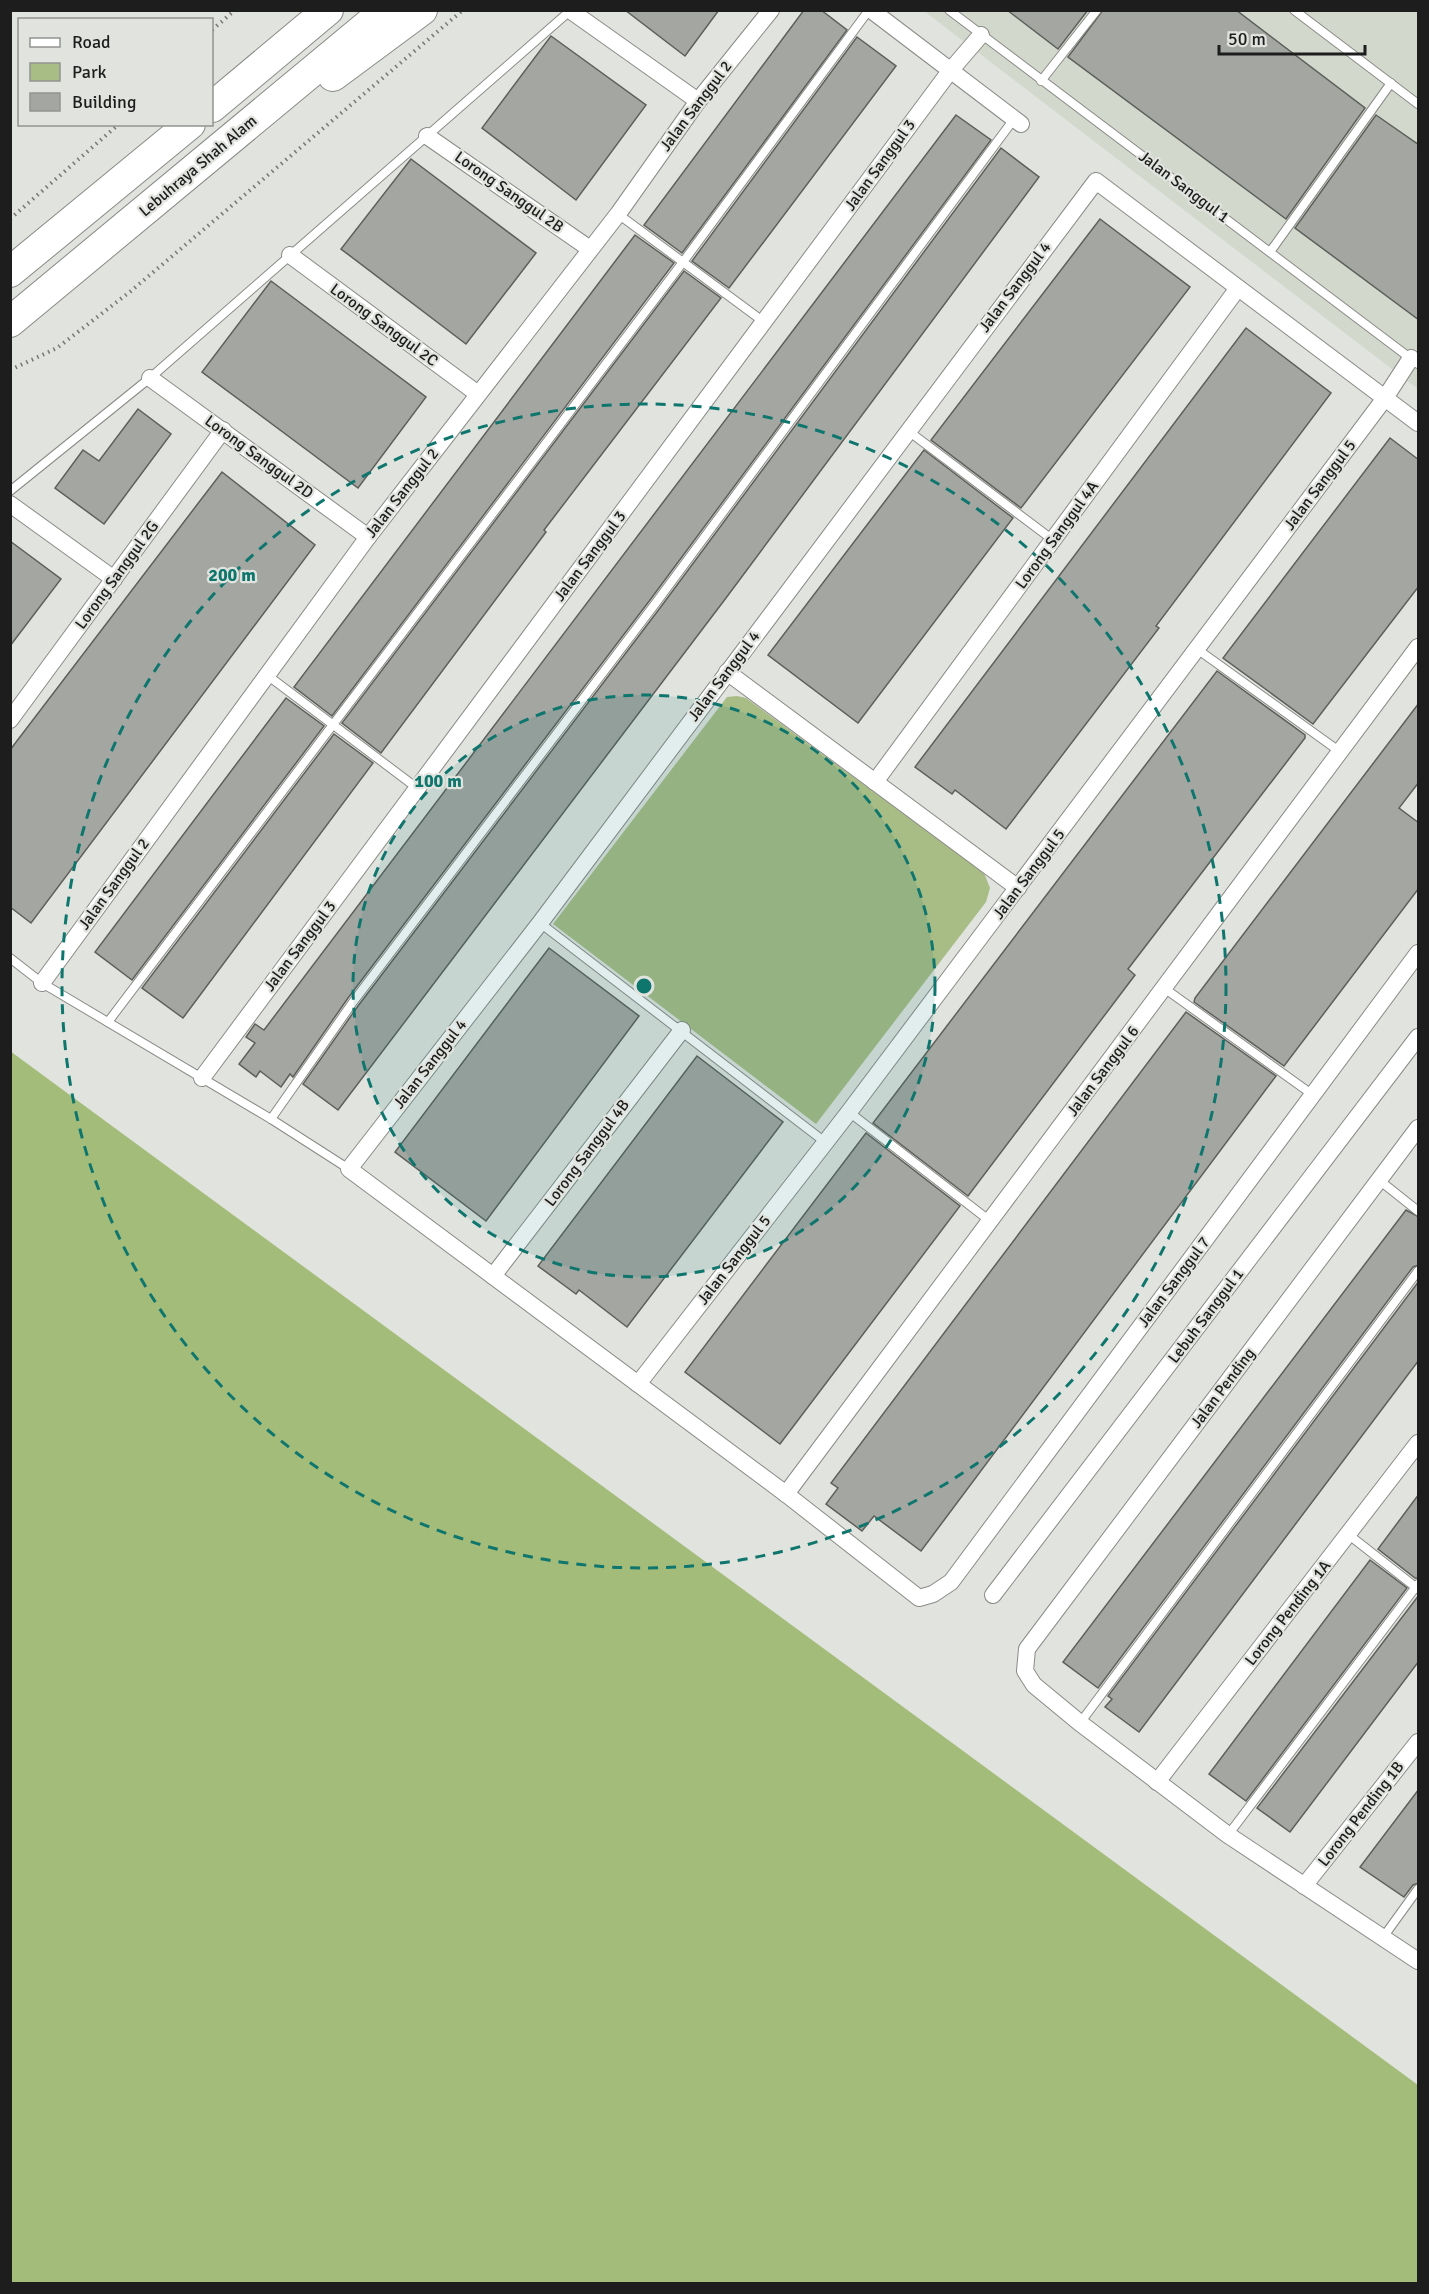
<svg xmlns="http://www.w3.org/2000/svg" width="1429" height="2294" viewBox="0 0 1429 2294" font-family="Signika,sans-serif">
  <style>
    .built { fill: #d3d8cc }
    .green { fill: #a8bc86 }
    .forest { fill: #a4bc7a }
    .building { fill: #a4a6a2; stroke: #5d5f5b; stroke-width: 1.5 }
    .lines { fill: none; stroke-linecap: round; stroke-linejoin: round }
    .lane-casing { stroke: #8a8b87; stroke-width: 10 }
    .street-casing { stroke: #8a8b87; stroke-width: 18 }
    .highway-casing { stroke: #8a8b87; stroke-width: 32 }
    .path { stroke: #777875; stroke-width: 4; stroke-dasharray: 1.5 4.5; stroke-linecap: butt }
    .lane { stroke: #fff; stroke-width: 8 }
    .street { stroke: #fff; stroke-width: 16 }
    .highway { stroke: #fff; stroke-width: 30 }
    .ring { fill: none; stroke: #0f766e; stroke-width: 3; stroke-dasharray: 10 8 }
    .labels { text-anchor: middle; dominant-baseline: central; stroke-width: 4.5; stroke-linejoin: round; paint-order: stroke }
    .street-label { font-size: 16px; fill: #1c1d1c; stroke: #e1e3de }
    .centre { fill: #0f766e; stroke: #e1e3de; stroke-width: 3 }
    .ring-label { font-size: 18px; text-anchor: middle; font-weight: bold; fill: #0f766e; stroke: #e1e3de; stroke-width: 4.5; stroke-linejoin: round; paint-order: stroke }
  </style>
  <rect width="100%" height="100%" fill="#e1e3de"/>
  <polygon class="built" points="924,11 1418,11 1418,389"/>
  <polygon class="green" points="737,696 746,698 984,873 990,888 986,902 816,1124 553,924 727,697"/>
  <polygon class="forest" points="10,1051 1418,2085 1418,2283 11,2283"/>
  <g class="building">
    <polygon points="625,10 719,10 685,56"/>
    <polygon points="804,10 821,10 847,30 682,253 644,225"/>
    <polygon points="1007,10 1088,10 1058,49"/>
    <polygon points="1103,10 1236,10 1365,108 1286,219 1068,57"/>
    <polygon points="551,36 646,105 576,200 482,128"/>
    <polygon points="857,37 896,66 729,288 692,261"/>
    <polygon points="956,115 991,140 650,600 348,998 293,1077 290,1074 281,1087 260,1071 256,1077 239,1064 255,1043 246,1037 255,1024 264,1030"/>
    <polygon points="1376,115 1419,145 1419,320 1295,228"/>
    <polygon points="1001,148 1039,177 726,598 338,1110 303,1084 358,1006 660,608"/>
    <polygon points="411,159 536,253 466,344 341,249"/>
    <polygon points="1100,219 1190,287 1021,508 931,440"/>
    <polygon points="635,235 674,263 332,716 294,687"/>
    <polygon points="684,271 721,298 544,530 546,532 381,753 342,723"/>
    <polygon points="271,281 426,397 358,488 202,372"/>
    <polygon points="1246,328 1331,393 1156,626 1159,628 1006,829 955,790 952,794 915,767"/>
    <polygon points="138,409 171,434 104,524 55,488 83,450 99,461"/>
    <polygon points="1390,438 1419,460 1419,586 1313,724 1223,658"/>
    <polygon points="924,450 1013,518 858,723 768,655"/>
    <polygon points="222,472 315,545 31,923 10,907 10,750"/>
    <polygon points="10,541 61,579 10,646"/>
    <polygon points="1217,671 1305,735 1305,738 1128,969 1135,975 968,1196 873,1123"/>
    <polygon points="286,698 324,726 132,980 95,952"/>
    <polygon points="1419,703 1419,782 1399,808 1419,823 1419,888 1284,1066 1194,1002 1195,998"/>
    <polygon points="334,734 373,763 183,1018 142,988"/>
    <polygon points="549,948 639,1016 486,1221 395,1152"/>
    <polygon points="1186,1012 1276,1076 921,1551 874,1516 862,1531 826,1504 838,1488 831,1483"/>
    <polygon points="697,1056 783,1122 627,1327 579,1290 576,1294 538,1266"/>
    <polygon points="866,1133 960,1206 780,1444 685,1372"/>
    <polygon points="1406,1210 1419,1217 1419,1265 1413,1267 1098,1688 1063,1662"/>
    <polygon points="1419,1281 1419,1360 1139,1732 1105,1707 1112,1699 1108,1696"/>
    <polygon points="1419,1494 1419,1578 1415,1578 1378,1549"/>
    <polygon points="1370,1560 1407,1588 1246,1801 1209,1774"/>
    <polygon points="1419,1595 1419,1661 1290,1832 1257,1808"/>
    <polygon points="1419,1789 1419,1883 1413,1885 1404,1897 1360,1867"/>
  </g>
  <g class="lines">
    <defs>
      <g id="lane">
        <polyline points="949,10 1418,364"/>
        <polyline points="1294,10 1418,104"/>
        <polyline points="1041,81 1097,10"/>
        <polyline points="618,214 764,322"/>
        <polyline points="1270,252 1391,83"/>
        <polyline points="907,430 1053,540"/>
        <polyline points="10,491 150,378 571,10"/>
        <polyline points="1197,649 1339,751"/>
        <polyline points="267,675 417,788"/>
        <polyline points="540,923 825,1142"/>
        <polyline points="10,958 42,983 271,1119 349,1169"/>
        <polyline points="1164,988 1313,1095"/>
        <polyline points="108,1022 683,262 869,10"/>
        <polyline points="849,1112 990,1221"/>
        <polyline points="271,1119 353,1002 655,604 1014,119"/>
        <polyline points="1379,1180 1418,1211"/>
        <polyline points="1349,1535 1418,1589"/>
        <polyline points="1080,1723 1418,1271"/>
        <polyline points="1228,1835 1418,1584"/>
        <polyline points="1384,1936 1418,1889"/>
      </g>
      <g id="street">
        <polyline points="871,10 1021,124"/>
        <polyline points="571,11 698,101"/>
        <polyline points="427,136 590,249"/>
        <polyline points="290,255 478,394"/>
        <polyline points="150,378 368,537"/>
        <polyline points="1418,423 1096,181 540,923 349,1169 786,1494 919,1598 933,1594 951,1582 1418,953"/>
        <polyline points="10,504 114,579"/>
        <polyline points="727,672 1018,888"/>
        <polyline points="10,720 223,430"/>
        <polyline points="875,782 1238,288"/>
        <polyline points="42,983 368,537 618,214 698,101 771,10"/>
        <polyline points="202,1078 950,71 981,35"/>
        <polyline points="1418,1128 1027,1649 1025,1671 1034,1685 1080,1723 1228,1835 1418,1961"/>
        <polyline points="493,1276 682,1030"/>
        <polyline points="638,1384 849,1112 1385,398 1411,358"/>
        <polyline points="786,1494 1418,647"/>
        <polyline points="993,1595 1418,1037"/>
        <polyline points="1157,1782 1418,1443"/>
        <polyline points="1304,1886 1418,1742"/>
      </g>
      <g id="highway">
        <polyline points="333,76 422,10"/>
        <polyline points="212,107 328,10"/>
        <polyline points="10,272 190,124"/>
        <polyline points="10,322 386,10"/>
      </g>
    </defs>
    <use href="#lane" class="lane-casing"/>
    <use href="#street" class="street-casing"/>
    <use href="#highway" class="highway-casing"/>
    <g class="path">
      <polyline points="212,30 235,10"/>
      <polyline points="10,219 119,124"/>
      <polyline points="10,370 57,348 131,291 463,10"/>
    </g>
    <use href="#lane" class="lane"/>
    <use href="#street" class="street"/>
    <use href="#highway" class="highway"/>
  </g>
  <circle cx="644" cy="986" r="291" fill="#0f766e" fill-opacity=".12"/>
  <g class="ring">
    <circle cx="644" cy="986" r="291"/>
    <circle cx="644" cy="986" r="582"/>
  </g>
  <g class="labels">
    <g class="street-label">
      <text transform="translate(696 106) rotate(-53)">Jalan Sanggul 2</text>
      <text transform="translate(880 165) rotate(-54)">Jalan Sanggul 3</text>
      <text transform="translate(198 166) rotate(-40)">Lebuhraya Shah Alam</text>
      <text transform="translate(1184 187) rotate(37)">Jalan Sanggul 1</text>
      <text transform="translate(509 192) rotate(35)">Lorong Sanggul 2B</text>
      <text transform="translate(1015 287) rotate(-53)">Jalan Sanggul 4</text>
      <text transform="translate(384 325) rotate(36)">Lorong Sanggul 2C</text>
      <text transform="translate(259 457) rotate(36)">Lorong Sanggul 2D</text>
      <text transform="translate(1320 485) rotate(-53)">Jalan Sanggul 5</text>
      <text transform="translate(402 493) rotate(-52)">Jalan Sanggul 2</text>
      <text transform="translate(1057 535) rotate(-54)">Lorong Sanggul 4A</text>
      <text transform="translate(590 556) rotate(-53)">Jalan Sanggul 3</text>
      <text transform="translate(117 575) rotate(-54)">Lorong Sanggul 2G</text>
      <text transform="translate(724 676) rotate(-53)">Jalan Sanggul 4</text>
      <text transform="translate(1029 874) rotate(-53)">Jalan Sanggul 5</text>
      <text transform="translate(114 884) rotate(-54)">Jalan Sanggul 2</text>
      <text transform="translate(300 946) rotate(-53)">Jalan Sanggul 3</text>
      <text transform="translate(430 1064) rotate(-52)">Jalan Sanggul 4</text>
      <text transform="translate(1103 1071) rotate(-53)">Jalan Sanggul 6</text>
      <text transform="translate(587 1153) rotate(-53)">Lorong Sanggul 4B</text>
      <text transform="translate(734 1260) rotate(-52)">Jalan Sanggul 5</text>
      <text transform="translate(1174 1282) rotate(-53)">Jalan Sanggul 7</text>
      <text transform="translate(1206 1316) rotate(-53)">Lebuh Sanggul 1</text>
      <text transform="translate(1223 1388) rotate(-53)">Jalan Pending</text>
      <text transform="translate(1288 1613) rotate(-52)">Lorong Pending 1A</text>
      <text transform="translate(1361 1814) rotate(-52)">Lorong Pending 1B</text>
    </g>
  </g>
  <circle cx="644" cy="986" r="9" class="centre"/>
  <g class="ring-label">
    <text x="232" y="581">200 m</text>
    <text x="438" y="787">100 m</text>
  </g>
  <rect width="1429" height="2294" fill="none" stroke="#1c1d1c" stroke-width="24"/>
  <rect x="18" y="18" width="195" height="108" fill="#e1e3de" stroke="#929490" stroke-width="1.5"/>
  <rect x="30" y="38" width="30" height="9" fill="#ffffff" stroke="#929490" stroke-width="1.5"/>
  <text x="72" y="48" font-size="18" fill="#1c1d1c">Road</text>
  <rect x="30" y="63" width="30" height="18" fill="#a8bc86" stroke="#929490" stroke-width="1.5"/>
  <text x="72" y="78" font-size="18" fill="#1c1d1c">Park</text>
  <rect x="30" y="93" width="30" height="18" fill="#a4a6a2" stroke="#929490" stroke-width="1.5"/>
  <text x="72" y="108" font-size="18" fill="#1c1d1c">Building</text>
  <path d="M1219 45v9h146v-9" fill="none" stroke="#1c1d1c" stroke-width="3"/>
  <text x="1228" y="45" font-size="18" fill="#1c1d1c" stroke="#e1e3de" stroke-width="4.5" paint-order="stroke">50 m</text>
</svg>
